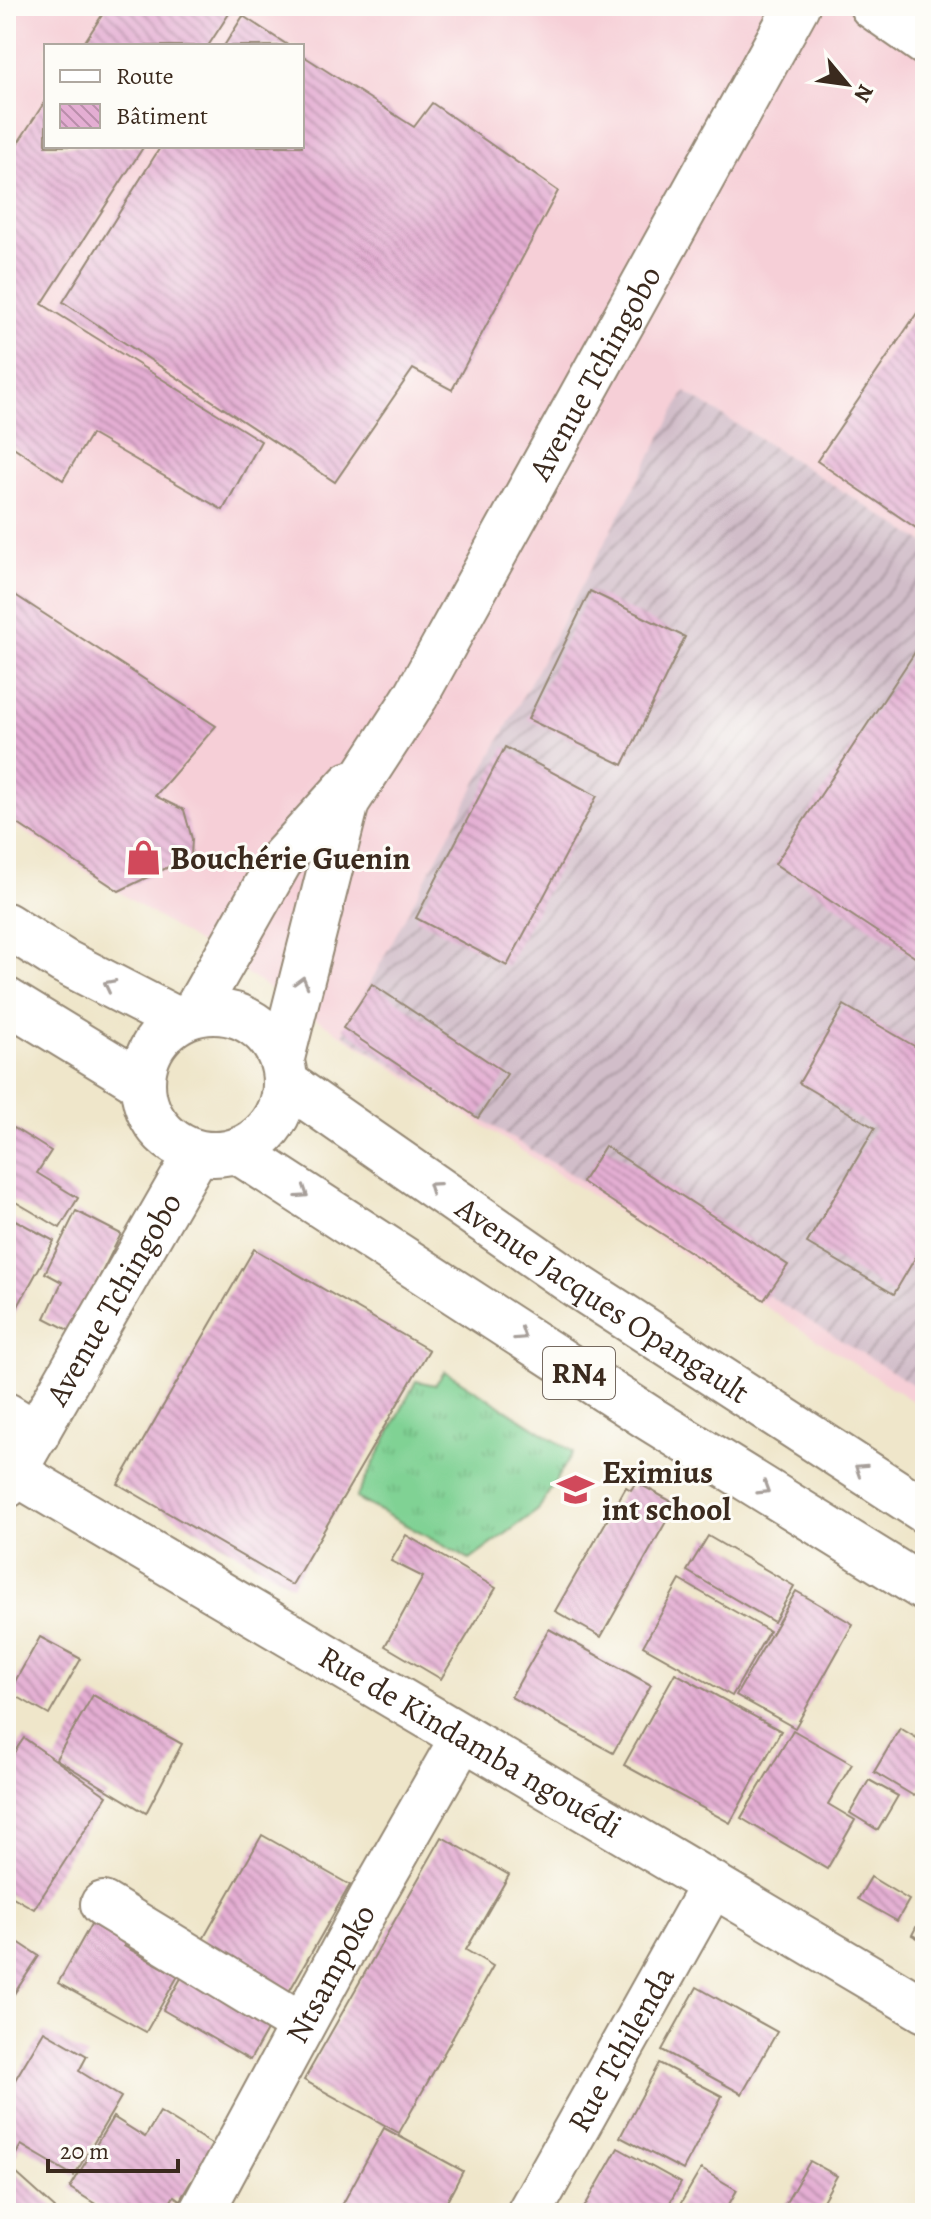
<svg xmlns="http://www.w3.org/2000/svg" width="931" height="2219" viewBox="0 0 931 2219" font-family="Alegreya,serif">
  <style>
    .built { fill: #f6cfd7; fill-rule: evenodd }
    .industrial { fill: url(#industrial-furrows) }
    .grass { fill: url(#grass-tufts); stroke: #5e7e59; stroke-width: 2 }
    .building { fill: url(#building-back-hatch) }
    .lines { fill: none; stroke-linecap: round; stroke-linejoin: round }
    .street-casing { stroke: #958874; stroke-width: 48 }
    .secondary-casing { stroke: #958874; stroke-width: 48 }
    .highway-casing { stroke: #958874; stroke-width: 48 }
    .street { stroke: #fff; stroke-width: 44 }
    .secondary { stroke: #fff; stroke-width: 44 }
    .highway { stroke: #fff; stroke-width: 44 }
    .oneway { stroke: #a79f9a }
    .labels { text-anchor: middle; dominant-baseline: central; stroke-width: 6; stroke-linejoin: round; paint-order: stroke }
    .shield { fill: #fdfcf7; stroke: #75695f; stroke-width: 2 }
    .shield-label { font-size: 30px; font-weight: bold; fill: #3b2a1e }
    .street-label { font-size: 32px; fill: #3b2a1e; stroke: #fdfcf7 }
    .poi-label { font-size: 32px; font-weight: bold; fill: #3b2a1e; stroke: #fdfcf7; text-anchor: start }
  </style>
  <defs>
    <pattern id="industrial-furrows" width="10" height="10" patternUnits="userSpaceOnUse" patternTransform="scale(2)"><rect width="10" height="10" fill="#d1bdc9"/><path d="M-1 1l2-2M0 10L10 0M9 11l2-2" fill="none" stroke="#ab9aa3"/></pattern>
    <pattern id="grass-tufts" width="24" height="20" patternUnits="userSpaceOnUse" patternTransform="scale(2)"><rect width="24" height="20" fill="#80d294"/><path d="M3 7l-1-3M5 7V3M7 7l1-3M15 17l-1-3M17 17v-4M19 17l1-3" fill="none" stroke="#70b47f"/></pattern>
    <pattern id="building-back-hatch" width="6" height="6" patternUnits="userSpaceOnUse" patternTransform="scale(2)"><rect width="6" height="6" fill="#e4aed3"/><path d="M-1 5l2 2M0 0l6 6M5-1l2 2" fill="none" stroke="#ba8eab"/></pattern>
  </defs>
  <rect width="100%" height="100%" fill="#fdfcf7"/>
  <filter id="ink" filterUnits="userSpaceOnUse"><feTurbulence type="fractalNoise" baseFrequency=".0125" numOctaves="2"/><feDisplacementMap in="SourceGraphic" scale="16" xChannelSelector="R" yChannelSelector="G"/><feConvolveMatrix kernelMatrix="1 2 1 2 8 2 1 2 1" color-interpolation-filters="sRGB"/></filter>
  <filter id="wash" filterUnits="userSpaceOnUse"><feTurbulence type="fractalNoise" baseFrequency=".006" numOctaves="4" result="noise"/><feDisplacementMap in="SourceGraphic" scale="32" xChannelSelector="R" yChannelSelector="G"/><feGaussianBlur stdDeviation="1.8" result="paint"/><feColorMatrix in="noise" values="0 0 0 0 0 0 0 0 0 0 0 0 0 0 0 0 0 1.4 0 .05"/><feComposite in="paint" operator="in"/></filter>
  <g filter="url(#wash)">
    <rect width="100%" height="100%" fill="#efe6ca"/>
    <path class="built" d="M6 6H925V1409L6 820ZM46 46H302V146H46Z"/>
    <polygon class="industrial" points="685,392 925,543 925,1392 343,1034"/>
    <polygon class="grass" points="445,1371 573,1452 538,1510 470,1560 356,1498 416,1381 435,1385"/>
    <g id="blocks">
      <g class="building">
        <polygon points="108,6 234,6 208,46 82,46"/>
        <polygon points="243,16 289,46 224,46"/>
        <polygon points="302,55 414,127 432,103 558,191 452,390 413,369 335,482 63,302 161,146 302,146"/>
        <polygon points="46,100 46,146 144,146 42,304 261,441 223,510 91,434 63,480 6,442 6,161"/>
        <polygon points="917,313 925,318 925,534 817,461"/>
        <polygon points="6,589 216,726 155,796 184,810 192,839 191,856 119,891 6,816"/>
        <polygon points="590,591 685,637 623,765 528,719"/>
        <polygon points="925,637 925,964 775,864"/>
        <polygon points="505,747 597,796 507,966 416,918"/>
        <polygon points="372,984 507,1074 478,1118 343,1028"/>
        <polygon points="844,1005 921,1050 925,1043 925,1241 894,1294 807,1243 875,1128 799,1083"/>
        <polygon points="14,1128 51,1151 37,1173 78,1198 60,1228 7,1197 6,1139"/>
        <polygon points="605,1146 788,1265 764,1300 582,1182"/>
        <polygon points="76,1211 121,1234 72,1332 45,1318 62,1282 45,1273"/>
        <polygon points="6,1215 54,1241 6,1328"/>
        <polygon points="254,1249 429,1350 292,1585 118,1484"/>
        <polygon points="636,1482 676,1504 601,1637 555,1611 626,1487 631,1490"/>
        <polygon points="406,1535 496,1588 441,1679 385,1646 423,1577 391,1561"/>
        <polygon points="708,1536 794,1586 774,1622 687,1571"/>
        <polygon points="680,1580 769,1631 732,1696 643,1646"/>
        <polygon points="796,1591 853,1624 795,1728 736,1695"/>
        <polygon points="549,1629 651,1685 613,1753 511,1697"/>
        <polygon points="40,1637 81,1659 49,1715 9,1692"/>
        <polygon points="675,1673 781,1731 730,1823 624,1765"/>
        <polygon points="93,1695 182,1744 146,1813 56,1759"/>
        <polygon points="900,1728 925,1743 925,1778 914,1796 874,1772"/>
        <polygon points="793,1730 852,1764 828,1804 855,1820 827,1869 741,1818"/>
        <polygon points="24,1738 107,1796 34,1909 6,1893 6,1764"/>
        <polygon points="869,1780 898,1796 878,1830 850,1813"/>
        <polygon points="262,1835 350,1885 250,2060 163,2010"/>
        <polygon points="442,1837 509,1875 466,1950 493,1966 399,2133 304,2080"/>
        <polygon points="871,1877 909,1900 897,1921 858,1899"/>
        <polygon points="925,1910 925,1942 912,1935"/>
        <polygon points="95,1917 129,1936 124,1946 178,1976 146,2032 58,1983"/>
        <polygon points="6,1934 39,1956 6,2006"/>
        <polygon points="697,1987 777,2032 742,2094 662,2050"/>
        <polygon points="44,2031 87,2056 79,2071 121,2097 74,2176 21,2145 11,2163 6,2160 6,2095"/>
        <polygon points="659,2063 722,2096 683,2170 620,2137"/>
        <polygon points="160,2112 213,2145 180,2200 174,2196 164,2213 110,2213 70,2188 113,2117 145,2137"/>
        <polygon points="384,2128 463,2171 441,2213 352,2213 341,2207"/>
        <polygon points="618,2148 681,2183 664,2213 581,2213"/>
        <polygon points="810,2161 837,2176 816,2213 780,2213"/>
        <polygon points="6,2164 55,2208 51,2213 6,2213"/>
        <polygon points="701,2169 737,2190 724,2213 675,2213"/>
      </g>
    </g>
  </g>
  <g filter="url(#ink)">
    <use href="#blocks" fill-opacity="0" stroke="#958874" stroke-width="2"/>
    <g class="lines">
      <defs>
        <g id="street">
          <polyline points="872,6 925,43"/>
          <polyline points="6,1415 37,1434"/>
          <path id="s1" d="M14 1472 925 2010"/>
          <polyline points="103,1904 302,2025"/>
          <path id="s2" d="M201 2213 375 1891 463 1737"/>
          <path id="s3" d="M529 2213 713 1884"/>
        </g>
        <g id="secondary">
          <polyline points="194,1013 280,861 350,784"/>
          <path id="s4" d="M282 1058 347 802 416 696 797 6"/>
          <path id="s5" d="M6 1486 197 1153"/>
        </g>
        <g id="highway">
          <polyline points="6,925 63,961 178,1020"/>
          <polyline points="6,1000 142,1083"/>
          <circle cx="214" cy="1083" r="71"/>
          <path id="s6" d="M286 1083 579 1287 925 1511"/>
          <polyline points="237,1151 649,1418 925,1589"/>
        </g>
      </defs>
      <use href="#street" class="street-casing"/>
      <use href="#secondary" class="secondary-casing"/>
      <use href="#highway" class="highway-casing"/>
      <use href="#street" class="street"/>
      <use href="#secondary" class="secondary"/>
      <use href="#highway" class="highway"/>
    </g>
    <defs><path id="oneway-chevron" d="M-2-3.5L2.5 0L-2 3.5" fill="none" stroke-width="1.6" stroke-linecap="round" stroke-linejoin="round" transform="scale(2)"/></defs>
    <g class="oneway">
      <use href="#oneway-chevron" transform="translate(302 982) rotate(-75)"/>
      <use href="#oneway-chevron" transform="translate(109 985) rotate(-153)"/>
      <use href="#oneway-chevron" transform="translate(433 1187) rotate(-145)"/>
      <use href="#oneway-chevron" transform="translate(303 1193) rotate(33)"/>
      <use href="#oneway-chevron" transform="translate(521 1335) rotate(33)"/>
      <use href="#oneway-chevron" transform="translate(860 1469) rotate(-147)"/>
      <use href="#oneway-chevron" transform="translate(764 1489) rotate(32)"/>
    </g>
  </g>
  <defs>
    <symbol id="shop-bare" viewBox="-9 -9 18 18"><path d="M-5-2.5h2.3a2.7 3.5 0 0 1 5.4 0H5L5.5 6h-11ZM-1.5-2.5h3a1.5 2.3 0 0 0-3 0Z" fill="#d1495b" stroke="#fdfcf7" stroke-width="2.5" paint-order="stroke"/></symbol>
    <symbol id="school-bare" viewBox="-9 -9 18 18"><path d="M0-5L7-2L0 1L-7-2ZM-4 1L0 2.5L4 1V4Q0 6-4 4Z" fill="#d1495b" stroke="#fdfcf7" stroke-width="2.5" paint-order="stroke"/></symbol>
  </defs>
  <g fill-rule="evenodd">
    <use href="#shop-bare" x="118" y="832" width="51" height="51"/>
    <use href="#school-bare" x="550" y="1464" width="51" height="51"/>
  </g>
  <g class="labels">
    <rect class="shield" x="543" y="1347" width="72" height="52" rx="6"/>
    <g class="shield-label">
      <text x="579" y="1373">RN4</text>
    </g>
    <g class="street-label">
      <text stroke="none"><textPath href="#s4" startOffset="760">Avenue Tchingobo</textPath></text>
      <text stroke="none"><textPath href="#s5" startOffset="216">Avenue Tchingobo</textPath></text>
      <text stroke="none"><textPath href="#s6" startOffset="384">Avenue Jacques Opangault</textPath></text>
      <text stroke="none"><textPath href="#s1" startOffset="530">Rue de Kindamba ngouédi</textPath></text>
      <text stroke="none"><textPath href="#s2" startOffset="272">Ntsampoko</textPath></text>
      <text stroke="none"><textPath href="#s3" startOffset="188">Rue Tchilenda</textPath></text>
    </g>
    <g class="poi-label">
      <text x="170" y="858">Bouchérie Guenin</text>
      <text x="602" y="1472">Eximius<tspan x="602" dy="37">int school</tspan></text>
    </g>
  </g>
  <rect width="931" height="2219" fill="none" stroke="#fdfcf7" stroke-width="32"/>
  <rect x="44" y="44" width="260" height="104" fill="#fdfcf7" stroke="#afa8a0" stroke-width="2"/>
  <rect x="60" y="70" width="40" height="12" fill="#ffffff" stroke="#afa8a0" stroke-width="2"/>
  <text x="116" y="84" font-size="24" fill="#3b2a1e">Route</text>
  <rect x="60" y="104" width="40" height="24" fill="url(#building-back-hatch)" stroke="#afa8a0" stroke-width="2"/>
  <text x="116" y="124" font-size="24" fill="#3b2a1e">Bâtiment</text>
  <g transform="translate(847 84) rotate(119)" stroke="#fdfcf7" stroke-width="6" paint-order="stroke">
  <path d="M0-6L14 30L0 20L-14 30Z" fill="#3b2a1e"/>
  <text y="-12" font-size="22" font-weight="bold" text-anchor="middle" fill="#3b2a1e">N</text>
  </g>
  <path d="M48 2159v12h130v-12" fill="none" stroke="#3b2a1e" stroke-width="4"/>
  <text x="60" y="2159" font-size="24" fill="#3b2a1e" stroke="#fdfcf7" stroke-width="6" paint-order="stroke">20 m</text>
</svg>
